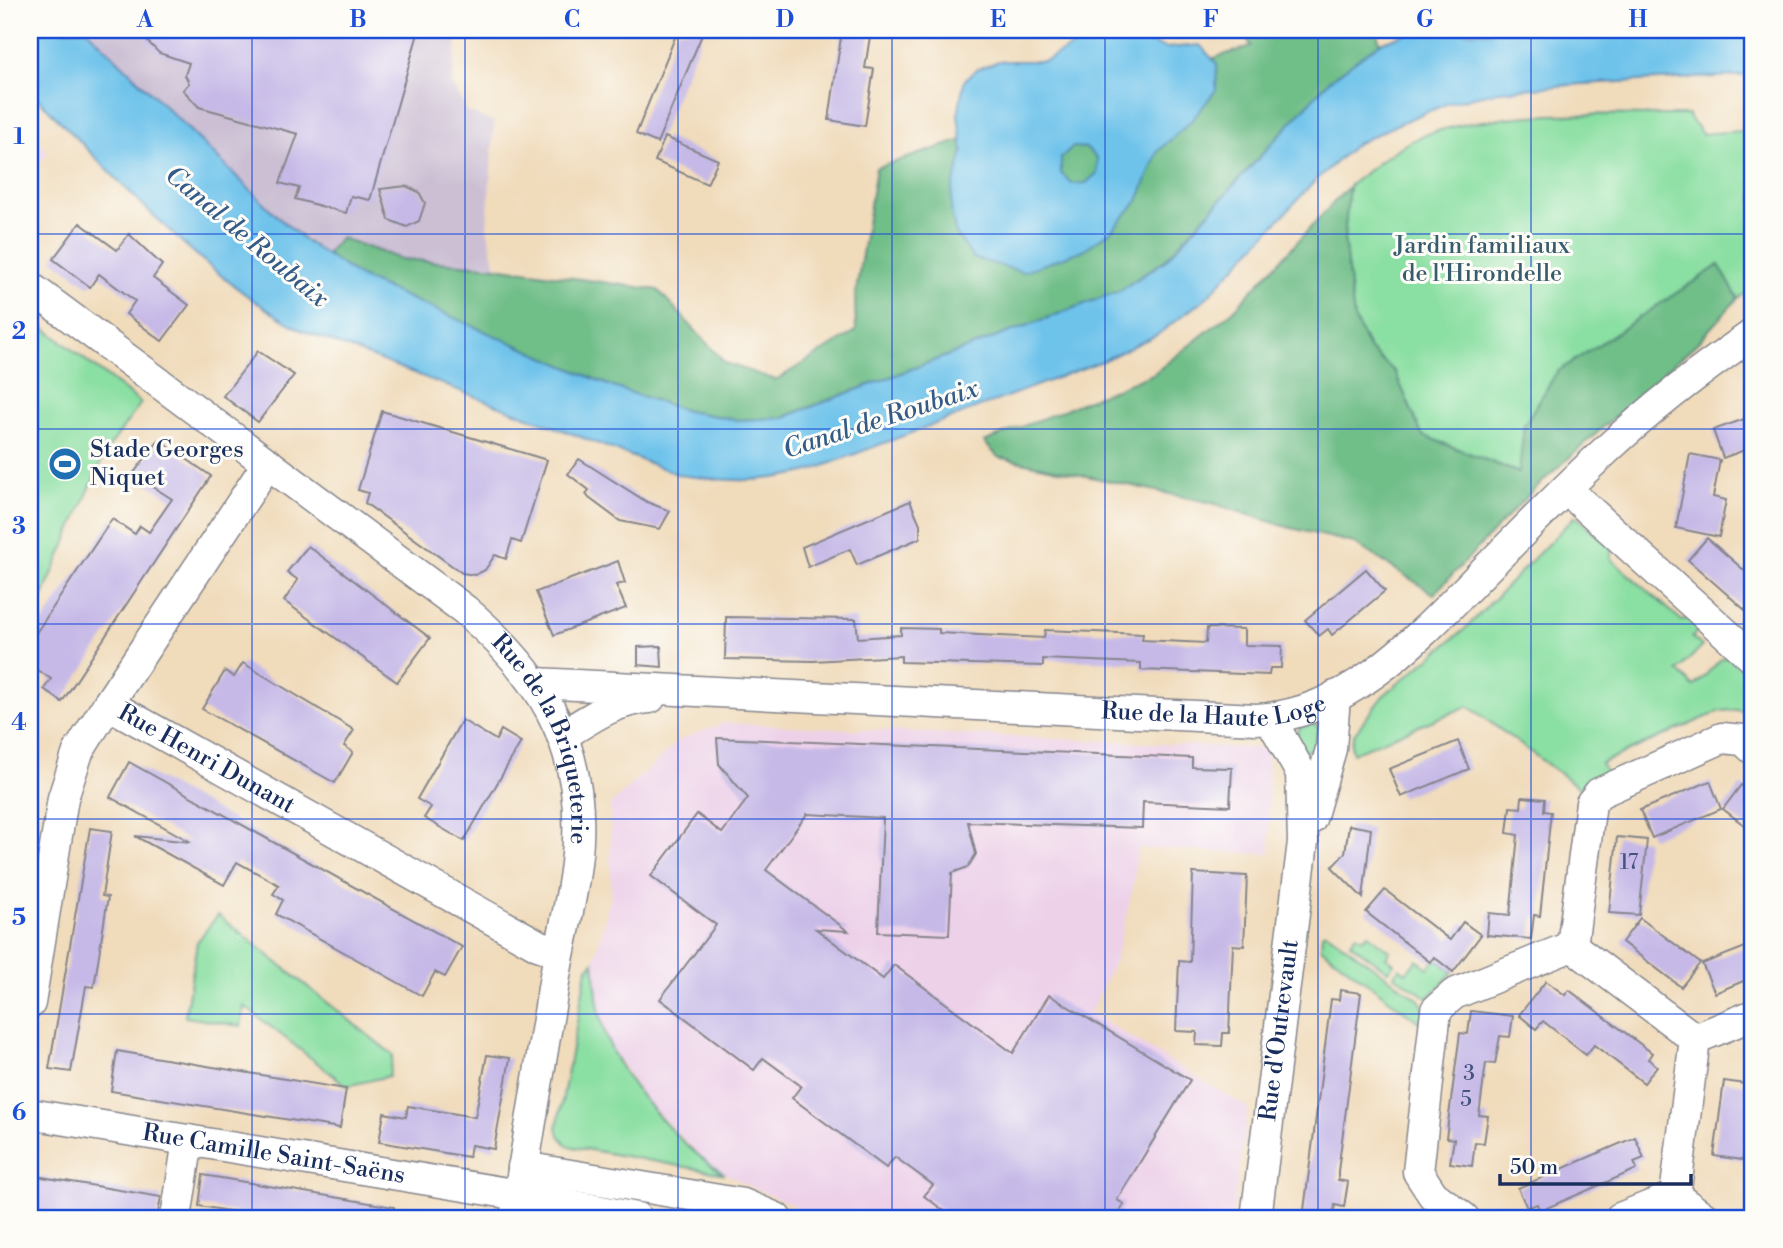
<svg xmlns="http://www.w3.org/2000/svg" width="1783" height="1248" viewBox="0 0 1783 1248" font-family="'Libre Bodoni',serif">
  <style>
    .built { fill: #edd1e9 }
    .industrial { fill: #ccbfd4 }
    .green { fill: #8adfa2; stroke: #528780; stroke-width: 2 }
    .forest { fill: #6fbe88; stroke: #457673; stroke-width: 2 }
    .water { fill: #6ec3eb; stroke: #4479a4; stroke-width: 2; fill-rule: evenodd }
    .building { fill: #c6b9e7 }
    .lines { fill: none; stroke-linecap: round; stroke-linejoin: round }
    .minor-casing { stroke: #86858c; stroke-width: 33 }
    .minor { stroke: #fff; stroke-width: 30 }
    .grid { fill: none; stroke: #1d4ed8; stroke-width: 2; stroke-opacity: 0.55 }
    .labels { text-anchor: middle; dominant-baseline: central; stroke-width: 6; stroke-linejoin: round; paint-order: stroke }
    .number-label { font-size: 21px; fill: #465280 }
    .park-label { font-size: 24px; fill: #375b6f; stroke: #fdfcf7 }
    .poi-label { font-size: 24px; fill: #1b2f5e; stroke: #fdfcf7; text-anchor: start }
    .street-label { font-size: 24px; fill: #1b2f5e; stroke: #fdfcf7 }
    .water-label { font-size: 26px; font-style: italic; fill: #345b88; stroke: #fdfcf7 }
    .neatline { fill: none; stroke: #1d4ed8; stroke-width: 2.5 }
    .grid-label { font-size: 23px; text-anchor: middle; font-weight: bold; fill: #1d4ed8 }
  </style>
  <rect width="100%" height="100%" fill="#fdfcf7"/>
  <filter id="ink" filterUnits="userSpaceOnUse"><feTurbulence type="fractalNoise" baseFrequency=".0143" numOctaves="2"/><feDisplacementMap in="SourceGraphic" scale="14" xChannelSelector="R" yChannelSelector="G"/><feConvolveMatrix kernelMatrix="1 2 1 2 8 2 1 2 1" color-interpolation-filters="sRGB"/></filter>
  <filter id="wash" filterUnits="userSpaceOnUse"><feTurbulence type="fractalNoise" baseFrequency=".00686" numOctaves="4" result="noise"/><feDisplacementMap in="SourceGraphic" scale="28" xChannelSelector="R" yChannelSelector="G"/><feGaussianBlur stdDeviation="1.57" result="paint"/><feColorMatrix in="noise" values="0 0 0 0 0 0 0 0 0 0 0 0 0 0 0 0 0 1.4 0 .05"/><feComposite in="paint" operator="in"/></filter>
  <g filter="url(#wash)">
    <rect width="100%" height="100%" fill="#f0dbbb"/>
    <g class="built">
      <polygon points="30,131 48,152 30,176"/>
      <polygon points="724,723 1267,749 1270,854 1138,848 1132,892 1115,960 1090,1013 1248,1108 1232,1218 822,1218 747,1185 707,1163 645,1100 611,1047 600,1017 594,962 611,896 610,805 680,740"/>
    </g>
    <polygon class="industrial" points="87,30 458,30 452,84 468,112 494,122 487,228 496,267 401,259 341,238 326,254 280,219"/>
    <g class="green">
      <path d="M1688 115 1702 134 1753 130V289L1738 298 1718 265 1524 425 1520 473 1422 435 1395 372 1370 350 1354 318 1344 239 1349 186C1375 165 1402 141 1434 132 1512 108 1607 116 1688 115Z"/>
      <polygon points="30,317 141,403 105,453 30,625"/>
      <path d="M1575 516 1611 547V559L1681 620 1691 618 1702 626 1692 637 1702 646 1678 671 1694 687 1721 659 1729 655 1753 669V717C1741 708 1732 709 1718 712L1601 763 1610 778 1581 789 1468 706 1353 753 1351 746 1354 734 1383 696 1465 629Z"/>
      <polygon points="1312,723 1319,728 1322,745 1304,752 1296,735 1299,728"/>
      <polygon points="218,915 393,1055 389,1076 347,1086 244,1006 241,1026 185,1017 197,942"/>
      <polygon points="1326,932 1418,999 1424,1007 1427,1028 1321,948 1322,934"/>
      <polygon points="1368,934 1390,951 1386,957 1394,963 1388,971 1350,943 1356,935 1363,939"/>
      <polygon points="1436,959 1453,972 1428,998 1394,975 1399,968 1406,973 1417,960 1428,968"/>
      <path d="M594 962C596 990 598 1020 610 1046 630 1090 684 1150 725 1174L568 1146 560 1137 557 1128 587 969Z"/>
    </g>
    <g class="forest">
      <polygon points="1242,30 1376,30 1380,43 1330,80 1165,260 1119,291 781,418 738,420 687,411 613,387 360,277 326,254 341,238 401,259 496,267 658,290 725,363 776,380 856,331 855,298 876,168 1251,46"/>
      <polygon points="1349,186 1344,239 1354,318 1370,350 1395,372 1422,435 1519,473 1524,425 1557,372 1719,265 1738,298 1697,343 1532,491 1434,594 1354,543 1287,527 1212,503 998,457 984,442 1153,374 1233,311"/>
    </g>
    <g class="water">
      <path d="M30 30H87L280 219 306 241 360 277 613 387 687 411 738 420 782 418 1119 291 1166 260 1330 80 1380 43 1411 32 1753 30V75L1582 84 1499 91 1449 103 1400 123 1356 144 1317 179 1206 298 1157 335 1102 361 810 471C760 483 731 482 680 475L301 330C200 275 112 172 30 91Z"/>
      <path d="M1121 35 1166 48 1200 45 1217 64 1216 90 1192 120 1158 151 1138 201 1110 232 1083 250 1023 272 973 258 955 232 951 210 952 190 963 152 958 115 964 81 977 69 999 61H1045L1092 36ZM1072 147 1087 148 1097 159V173L1086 183 1072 184 1061 173V158Z"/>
    </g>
    <g id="blocks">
      <g class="building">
        <polygon points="136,30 419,30 370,200 351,196 346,213 295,199 299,188 280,183 298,134 199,107 183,90 189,83 185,75 189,63 159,53"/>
        <polygon points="678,30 704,30 657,143 636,134"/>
        <polygon points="842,30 871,30 865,68 874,69 865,126 829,120"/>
        <polygon points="665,137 718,160 707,184 655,161"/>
        <polygon points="406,186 419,192 425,203 419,221 407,227 389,220 380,189"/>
        <polygon points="80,223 117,250 129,234 162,265 153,278 189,305 162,341 126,314 135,301 99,274 90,287 53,259"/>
        <polygon points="258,351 294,375 258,422 223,396"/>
        <polygon points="382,411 547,460 521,543 512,540 506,559 495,555 485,570 475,575 462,573 365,503 368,493 358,490"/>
        <polygon points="1753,416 1753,447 1723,458 1713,430"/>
        <polygon points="159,440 211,476 62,702 44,689 51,679 30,665 30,642 112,519 135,534 140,526 149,532 172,499 133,474"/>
        <polygon points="1690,454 1720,460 1713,497 1726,500 1719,537 1676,528"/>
        <polygon points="579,459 647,502 670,511 660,529 620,521 589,498 586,494 589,490 568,474"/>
        <polygon points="910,501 920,524 920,538 857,565 850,549 808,567 802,547"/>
        <polygon points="1707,538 1753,578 1753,617 1688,560"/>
        <polygon points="308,546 430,638 397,682 284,601 298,580 287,572"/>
        <polygon points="618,561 625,583 616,585 626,608 554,635 536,592"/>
        <polygon points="1366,569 1385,591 1332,635 1328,629 1319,636 1305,620"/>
        <polygon points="726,617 856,619 858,638 901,635 901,628 939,629 939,633 1044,638 1045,630 1143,634 1142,640 1206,643 1207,628 1244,629 1244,645 1282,646 1281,668 1270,668 1269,675 1141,670 1141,663 1043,659 1043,666 901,662 901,656 813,661 725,659"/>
        <polygon points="661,646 662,667 638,665 638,647"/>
        <polygon points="243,663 354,730 344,746 353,752 335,783 202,709 225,671 234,677"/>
        <polygon points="462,720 496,740 501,730 521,742 464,841 424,818 431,807 417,799"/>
        <polygon points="717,738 1192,758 1192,767 1232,768 1230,806 1143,802 1142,828 968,822 976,854 968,867 952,873 949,935 878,932 883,818 807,814 766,870 848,931 816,929 883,979 894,965 1013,1053 1049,995 1190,1080 1117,1200 1124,1204 1116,1218 954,1218 924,1196 933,1185 895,1157 886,1168 792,1098 801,1086 763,1058 754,1070 660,999 716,925 651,876 697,814 722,833 748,798 719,764"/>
        <polygon points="1458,741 1469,769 1401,797 1389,769"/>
        <polygon points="129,762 462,947 445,977 435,972 422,996 276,914 283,900 273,894 279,885 237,862 224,885 135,836 191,842 110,797"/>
        <polygon points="1710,781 1721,809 1652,838 1640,810"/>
        <polygon points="1741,785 1753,794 1753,832 1723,809"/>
        <polygon points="1522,797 1545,799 1544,811 1551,812 1540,916 1534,915 1531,939 1487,935 1489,913 1510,915 1518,835 1507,833 1510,807 1521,808"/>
        <polygon points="1349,825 1371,829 1363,898 1332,867 1345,853"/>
        <polygon points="90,828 112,831 102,896 108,897 94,987 86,986 71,1072 49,1069"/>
        <polygon points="1617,837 1647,840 1639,915 1609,913"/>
        <polygon points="1193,873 1247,876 1244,946 1233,945 1229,1033 1223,1033 1222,1046 1196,1045 1197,1032 1176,1031 1179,961 1190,962"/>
        <polygon points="1385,890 1450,940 1463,922 1481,935 1453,972 1434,957 1430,962 1366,912"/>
        <polygon points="1640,918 1700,963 1681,987 1622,942"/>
        <polygon points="1753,944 1753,977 1715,993 1702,964"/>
        <polygon points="1546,981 1565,995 1569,990 1652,1053 1648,1059 1657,1066 1644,1083 1594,1045 1586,1055 1543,1021 1536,1029 1519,1015"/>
        <polygon points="1340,990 1361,993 1338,1171 1338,1180 1348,1182 1344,1207 1335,1205 1333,1218 1303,1218 1331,999 1339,1000"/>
        <polygon points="1471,1011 1513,1016 1510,1037 1500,1036 1495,1064 1486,1063 1479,1115 1488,1116 1484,1143 1475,1142 1472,1166 1450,1163 1454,1139 1446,1138 1460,1033 1468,1034"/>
        <polygon points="117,1051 346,1089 340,1128 111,1091"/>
        <polygon points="487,1055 510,1058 494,1149 471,1145 469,1157 379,1142 384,1113 406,1117 408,1106 475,1117"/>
        <polygon points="1724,1081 1753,1085 1743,1160 1714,1156"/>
        <polygon points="1635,1137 1644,1158 1634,1162 1637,1169 1540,1211 1537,1204 1527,1208 1518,1188"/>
        <polygon points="30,1175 161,1197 157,1218 30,1216"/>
        <polygon points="203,1175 394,1207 393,1218 271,1218 199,1206"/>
      </g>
    </g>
  </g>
  <g filter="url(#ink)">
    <use href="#blocks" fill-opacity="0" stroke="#86858c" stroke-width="2"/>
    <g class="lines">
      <defs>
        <g id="minor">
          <path id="s1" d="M30 287 465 610C538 672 583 740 578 840 576 885 563 931 555 976 542 1057 528 1138 515 1218"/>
          <path id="s2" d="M268 463 108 704 538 945 559 952"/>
          <polyline points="1566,489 1753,658"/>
          <path id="s3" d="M536 683 1256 719C1350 715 1421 635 1483 572 1523 532 1562 491 1603 453 1650 409 1701 370 1753 334"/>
          <path d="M562 736C591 718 615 700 650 698"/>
          <polyline points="1311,819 1331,749 1335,696"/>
          <polyline points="1572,946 1591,803 1599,793 1722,738 1743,740 1753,749"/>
          <polyline points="30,1003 63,798 78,752 108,704"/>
          <polyline points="1695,1039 1753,1015"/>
          <path id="s4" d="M30 1114 519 1195 637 1218"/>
          <polyline points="523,1167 743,1204 776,1218"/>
          <polyline points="176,1218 188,1140"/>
          <path id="s5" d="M1256 1218 1303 842 1301 773 1270 718"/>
          <polyline points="1464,1218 1433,1195 1418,1172 1436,1010 1454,994 1572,946 1695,1039 1675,1196 1705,1218"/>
          <polyline points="1620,1218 1675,1196"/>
        </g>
      </defs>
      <use href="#minor" class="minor-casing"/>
      <use href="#minor" class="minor"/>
    </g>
  </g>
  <path class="grid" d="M252 30V1218M465 30V1218M678 30V1218M892 30V1218M1105 30V1218M1318 30V1218M1531 30V1218M30 234H1753M30 429H1753M30 624H1753M30 819H1753M30 1014H1753"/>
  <defs>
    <symbol id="stadium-disc" viewBox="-11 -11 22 22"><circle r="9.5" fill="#1f6fb2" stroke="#fdfcf7"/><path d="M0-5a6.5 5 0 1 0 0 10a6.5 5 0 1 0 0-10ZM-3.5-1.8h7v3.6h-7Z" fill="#fff"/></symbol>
  </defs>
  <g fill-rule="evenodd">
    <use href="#stadium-disc" x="46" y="445" width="38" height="38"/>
  </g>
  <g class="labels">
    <g class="number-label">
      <text x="1629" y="863">17</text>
      <text x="1469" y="1074">3</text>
      <text x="1466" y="1100">5</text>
    </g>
    <g class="park-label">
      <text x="1482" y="246">Jardin familiaux<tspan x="1482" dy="28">de l'Hirondelle</tspan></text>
    </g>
    <g class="poi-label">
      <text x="90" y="450">Stade Georges<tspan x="90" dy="28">Niquet</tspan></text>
    </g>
    <g class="street-label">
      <text stroke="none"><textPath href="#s3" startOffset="679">Rue de la Haute Loge</textPath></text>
      <text stroke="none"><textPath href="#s1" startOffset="698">Rue de la Briqueterie</textPath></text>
      <text stroke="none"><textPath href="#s2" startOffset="402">Rue Henri Dunant</textPath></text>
      <text stroke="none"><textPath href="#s5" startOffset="189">Rue d'Outrevault</textPath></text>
      <text stroke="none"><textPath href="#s4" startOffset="247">Rue Camille Saint-Saëns</textPath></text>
    </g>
    <g class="water-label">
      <text transform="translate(247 237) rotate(40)">Canal de Roubaix</text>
      <text transform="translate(881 419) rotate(-18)">Canal de Roubaix</text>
    </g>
  </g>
  <rect width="1783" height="1248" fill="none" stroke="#fdfcf7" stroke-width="77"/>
  <path d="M1500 1174v10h191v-10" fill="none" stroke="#1b2f5e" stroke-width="3.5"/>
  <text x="1510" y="1174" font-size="21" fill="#1b2f5e" stroke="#fdfcf7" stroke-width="5" paint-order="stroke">50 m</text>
  <rect x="38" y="38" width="1706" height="1172" class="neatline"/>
  <g class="grid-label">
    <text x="145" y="27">A</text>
    <text x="358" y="27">B</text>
    <text x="572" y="27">C</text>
    <text x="785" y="27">D</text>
    <text x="998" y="27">E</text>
    <text x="1211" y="27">F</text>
    <text x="1425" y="27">G</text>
    <text x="1638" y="27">H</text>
    <text x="19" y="144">1</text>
    <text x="19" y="339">2</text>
    <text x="19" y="534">3</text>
    <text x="19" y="730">4</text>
    <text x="19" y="925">5</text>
    <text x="19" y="1120">6</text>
  </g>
</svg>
